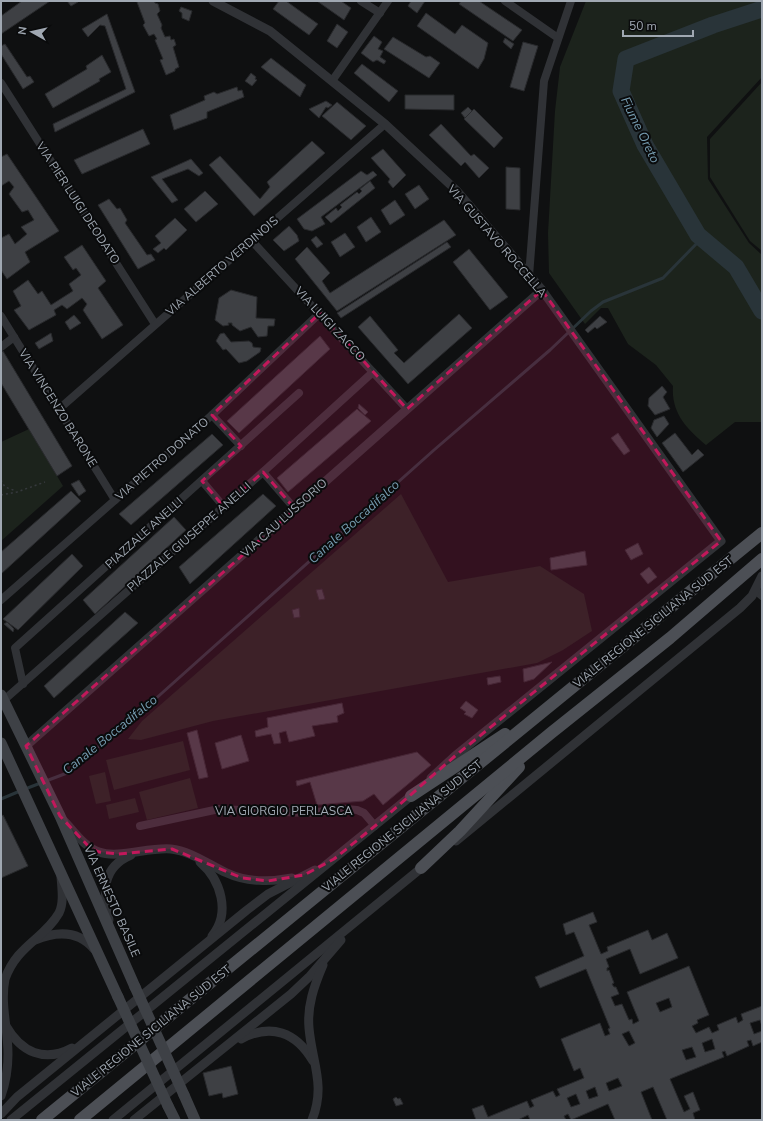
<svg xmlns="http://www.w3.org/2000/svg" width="763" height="1121" viewBox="0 0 763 1121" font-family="'Nunito Sans',sans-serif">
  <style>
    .green { fill: #1c231c }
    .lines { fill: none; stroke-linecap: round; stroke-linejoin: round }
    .stream { stroke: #293439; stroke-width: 3 }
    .river { stroke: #293439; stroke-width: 17 }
    .building { fill: #3e4044; stroke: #292a2d; fill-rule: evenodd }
    .path { stroke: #36393d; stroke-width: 1.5; stroke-dasharray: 2 3; stroke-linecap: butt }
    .minor { stroke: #303236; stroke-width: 8 }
    .tertiary { stroke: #303236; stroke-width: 9 }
    .secondary { stroke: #3e4146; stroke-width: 11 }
    .primary { stroke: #4c4f55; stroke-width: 12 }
    .secondary-bridge { stroke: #3e4146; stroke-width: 11 }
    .marked { fill: #c2185b; fill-opacity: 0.2; stroke: #c2185b; stroke-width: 3; stroke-dasharray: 8 5; stroke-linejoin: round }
    .labels { text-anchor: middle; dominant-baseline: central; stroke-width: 4; stroke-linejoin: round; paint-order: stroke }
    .street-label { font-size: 12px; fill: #a0a8b2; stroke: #0a0b0c }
    .water-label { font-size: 13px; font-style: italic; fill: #759baf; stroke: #0a0b0c }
  </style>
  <rect width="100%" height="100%" fill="#0f1011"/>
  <g class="green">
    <path d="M586 1H762V77L707 137 708 179 749 243 762 255V422H735L706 445C687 429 671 413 673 386L656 365 628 344 608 308H601L585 324 549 273 548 233 555 111 560 67Z"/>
    <polygon points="762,82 762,251 750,241 710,177 710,139"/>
    <polygon points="29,429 63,486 1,541 1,442"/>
    <polygon points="401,494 448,582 540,566 584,594 592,631 563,650 537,663 213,721 141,740 128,739 142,721"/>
    <polygon points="183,741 190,770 114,790 106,760"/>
    <polygon points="105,772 111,801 96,804 89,776"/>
    <polygon points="190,778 198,808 147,820 139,792"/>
    <polygon points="135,798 139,812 109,819 106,805"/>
  </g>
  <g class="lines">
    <g class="stream">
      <polyline points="25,789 67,773 143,710 434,450 550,350 591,311 603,302 663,278 702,238"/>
      <polyline points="1,799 20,791"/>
    </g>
    <polyline class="river" points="762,9 713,25 626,59 621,91 645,145 698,235 736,267 762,311"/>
  </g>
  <g class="building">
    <polygon points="22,1 50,1 1,34 1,16"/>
    <polygon points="67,1 78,1 78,2 71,6"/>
    <polygon points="139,1 154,1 155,3 158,4 160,11 157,14 162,25 161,28 165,37 170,36 171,40 174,39 176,45 173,47 179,67 175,69 175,71 166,75 160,60 163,59 155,40 157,39 154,34 149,36 143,25 145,23 137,2"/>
    <polygon points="279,1 286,1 318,24 309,35 273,9"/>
    <polygon points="317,1 341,1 351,8 344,20"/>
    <polygon points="411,1 425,1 417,13 408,6"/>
    <polygon points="461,1 479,1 522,30 513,41 459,4"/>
    <polygon points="181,7 192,11 189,21 182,18 182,13 179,11"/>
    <polygon points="426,13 455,34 462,25 488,43 484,59 478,69 417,26"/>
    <polygon points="107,14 135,92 55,132 53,124 126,89 105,26 100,25 88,37 82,29"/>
    <polygon points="337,24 348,32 337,48 327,41"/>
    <polygon points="374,36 382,42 378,49 383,51 380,57 386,61 384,64 377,60 373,62 361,53"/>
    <polygon points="393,37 426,57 430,56 440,63 429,78 384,49"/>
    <polygon points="505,38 514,44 511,49 503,42"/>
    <polygon points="523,42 538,46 524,91 510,87"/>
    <polygon points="5,44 27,77 30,76 34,82 23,89 1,54 1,46"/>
    <polygon points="102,55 111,72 99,79 100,81 53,108 45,94 87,69 86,66"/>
    <polygon points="271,58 306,85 300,97 261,67"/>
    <polygon points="362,64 398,91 389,102 354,73"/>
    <polygon points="251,73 256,77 255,79 257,80 252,86 245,81"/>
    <polygon points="237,87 238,91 242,90 244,97 207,112 207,118 174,130 170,115 205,100 204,96 214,92 217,94"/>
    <polygon points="405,95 454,95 454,110 405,109"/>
    <polygon points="326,101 332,105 328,108 326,107 319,118 309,109"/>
    <polygon points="337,102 366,126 351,140 322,116"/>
    <polygon points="468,107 472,111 465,118 461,113"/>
    <polygon points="474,109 503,138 494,148 464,119"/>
    <polygon points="441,124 471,156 474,154 489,168 479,178 465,162 461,166 429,135"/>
    <polygon points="143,129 150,144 82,174 74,160"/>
    <polygon points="312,141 325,153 254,216 209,165 220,156 260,199 270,187 267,182"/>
    <polygon points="383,149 406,175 393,188 388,182 390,179 371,158"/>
    <polygon points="7,154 59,231 25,252 30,262 7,279 1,270 1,238 9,234 15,244 27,234 21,227 34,220 28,210 22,212 9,194 14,187 9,181 1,186 1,157"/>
    <polygon points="191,159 203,173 199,176 188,169 162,179 178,200 172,203 151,177"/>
    <polygon points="506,167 520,168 520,210 506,209"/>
    <polygon points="361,171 367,175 373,171 377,175 321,217 325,224 312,231 304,229 297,219"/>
    <polygon points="370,181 375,188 331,223 325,217 336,208 338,211 342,207 340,205 357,192 359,194 362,191 360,189"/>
    <polygon points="419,185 429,199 415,209 405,194"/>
    <polygon points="205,191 218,204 196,222 184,209"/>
    <polygon points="109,199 117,209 120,208 127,220 125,223 147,255 151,254 155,260 138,269 98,205"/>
    <polygon points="395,200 405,215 390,225 381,210"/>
    <polygon points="371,217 381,232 366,242 357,227"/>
    <polygon points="175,218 187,230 166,250 164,248 158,253 153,249 161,243 155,236"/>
    <polygon points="444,220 456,235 337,311 295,259 307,247 330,273 322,281 330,293"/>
    <polygon points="289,226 297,235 299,241 284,251 273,240"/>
    <polygon points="345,233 355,247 340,257 331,242"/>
    <polygon points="316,236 323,244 317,248 311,240"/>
    <polygon points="447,242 451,247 341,318 337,313"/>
    <polygon points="82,245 106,281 98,288 123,325 102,339 83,310 87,304 82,298 67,309 62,305 54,310 56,315 29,330 14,310 21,306 13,291 28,280 38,294 42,291 51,305 73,291 69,284 81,275 76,268 73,270 64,257"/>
    <polygon points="469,249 508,297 490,310 453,262"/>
    <polygon points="231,290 257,297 256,318 275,319 274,326 268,326 267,336 258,337 251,327 240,331 232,325 232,323 228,323 229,325 223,326 215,320 219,298"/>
    <polygon points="459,314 472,328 408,384 358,327 370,316 398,350 394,353 404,363"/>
    <polygon points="74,315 81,323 70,330 65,322"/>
    <polygon points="600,316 607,322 597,329 595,327 588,333 585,330"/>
    <polygon points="51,333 53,341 39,349 35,343"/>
    <polygon points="224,333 231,342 249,341 252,343 253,347 261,348 260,352 247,361 239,363 226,349 223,350 216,341 220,334"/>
    <polygon points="320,336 330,349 239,433 227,421"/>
    <polygon points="3,351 72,466 57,476 1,383 1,352"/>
    <polygon points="662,386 667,392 663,397 670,409 655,415 648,406 649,398"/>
    <polygon points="359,404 368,412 365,415 358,408"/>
    <polygon points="357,409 371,421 288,492 277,478"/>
    <polygon points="664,416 669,424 657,437 651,428 654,420"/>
    <polygon points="618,433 630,451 624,455 611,438"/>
    <polygon points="675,433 692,455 698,449 704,455 683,472 662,443"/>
    <polygon points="212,434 223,445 131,525 119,514"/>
    <polygon points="79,480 86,491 79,496 71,484"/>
    <polygon points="71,491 81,501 1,574 1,552"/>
    <polygon points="263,494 276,506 190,584 179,567"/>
    <polygon points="174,517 186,530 95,614 83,600"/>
    <polygon points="638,543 643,554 631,560 625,550"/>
    <polygon points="585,551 587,565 551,570 550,558"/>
    <polygon points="72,554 83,566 18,630 3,619"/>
    <polygon points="649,567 657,577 648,584 640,574"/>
    <polygon points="322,589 325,599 319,600 316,590"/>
    <polygon points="299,608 300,617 294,618 292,610"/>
    <polygon points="125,612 138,623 54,698 44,686"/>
    <polygon points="7,622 14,629 13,632 4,624"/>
    <polygon points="552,662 534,679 524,682 523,669"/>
    <polygon points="500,676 501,682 488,685 487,678"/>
    <polygon points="466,701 478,710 472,718 464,714 466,712 460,708"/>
    <polygon points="342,703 344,713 337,716 338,722 312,726 315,736 289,742 286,731 279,733 281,743 274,744 271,734 256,737 255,731 268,727 267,718"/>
    <polygon points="197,730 208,777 199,779 187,733"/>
    <polygon points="241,735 249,761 222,769 215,743"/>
    <polygon points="417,752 431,765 383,805 374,794 363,801 317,805 310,782 297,786 296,781"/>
    <polygon points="3,815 28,866 1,878 1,816"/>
    <path d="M593 912 597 922 589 925 601 954 608 951 607 947 648 930 652 940 667 933 678 958 640 974 630 949 606 959 609 967 607 968V971L609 970 614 983 612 984 614 987H616L619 994 611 997 615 1006 622 1004 629 1020 632 1019 633 1024 639 1021 627 992 689 966 709 1015 697 1020 698 1023 692 1026 696 1033 709 1027 712 1033 719 1030 717 1025 736 1017 738 1023 743 1020 741 1014 762 1006V1026L760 1020 750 1023 754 1034 762 1031V1042L753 1046 751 1040 747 1041 749 1046 727 1056 725 1051 722 1052 724 1057 670 1079 684 1112 690 1109 684 1096 693 1092 700 1110 693 1113 695 1120H667L653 1087 641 1092 652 1120H615L608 1104 571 1120 568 1114 564 1116 566 1120H530L528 1115 518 1120H476L472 1109 483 1105 488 1117 527 1101 530 1108 534 1106 531 1100 553 1091 556 1097 560 1095 557 1089 584 1078 580 1068 574 1071 561 1039 600 1023 605 1036 610 1034 608 1029 610 1028 586 969 540 988 535 977 584 956 574 932 566 935 563 924ZM669 998 672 1007 660 1012 656 1003ZM629 1031 635 1043 629 1046 622 1034ZM712 1039 715 1049 705 1052 702 1043ZM692 1047 696 1057 686 1060 682 1050ZM618 1078 622 1086 609 1091 606 1083ZM595 1087 598 1096 589 1099 586 1091ZM576 1094 580 1104 571 1107 567 1098Z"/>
    <polygon points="231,1066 238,1094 223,1098 222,1093 209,1096 203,1073"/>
    <polygon points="396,1097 398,1099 400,1098 403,1104 396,1106 393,1099"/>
  </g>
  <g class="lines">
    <g class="path">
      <polyline points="1,480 5,487 16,491"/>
      <polyline points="1,495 17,492 45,482"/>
    </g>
    <g class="minor">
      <polyline points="361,1 380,13"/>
      <polyline points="505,1 558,38"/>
      <polyline points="332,81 388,1"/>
      <polyline points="1,83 155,324"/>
      <polyline points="251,240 407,409"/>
      <polyline points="529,276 544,81 571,1"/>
      <polyline points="1,316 115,500"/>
      <polyline points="1,347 14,337"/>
      <polyline points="59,409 385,124"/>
      <polyline points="212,415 241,446"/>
      <polyline points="263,472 295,509"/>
      <polyline points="202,481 224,507"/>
      <polyline points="755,590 762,596"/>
      <polyline points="1,600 212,415 320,313"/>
      <polyline points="23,684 15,648 299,393"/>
      <polyline points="4,700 263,472 373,372"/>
      <polyline points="140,826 219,809 306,813 346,809 357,810 364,813 375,826"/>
    </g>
    <g class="tertiary">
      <polyline points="213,1 270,31 385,124 456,190 542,290 721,541 455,756 431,778"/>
      <polyline points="26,746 542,290"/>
      <path d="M63 820C74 831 84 847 99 852 118 859 148 847 171 849 191 851 209 865 227 873 246 882 271 882 292 878"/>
      <polyline points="456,841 740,608 752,596 762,576"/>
      <path d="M200 862C221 880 231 913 212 936"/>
      <path d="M109 920C102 893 102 867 131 855"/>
      <path d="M35 940C57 931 78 930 94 949"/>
      <path d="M6 1026C21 1052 44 1063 72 1048"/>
      <path d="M241 1039C271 1023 296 1032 313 1061"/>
      <path d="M1 1096C6 1082 8 1068 8 1054 8 1028 0 1004 5 979 17 945 44 939 59 913 64 903 62 889 61 877"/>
      <polyline points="1,1114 17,1097 247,910 268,894 315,870"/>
      <polyline points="11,1120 416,792"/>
      <polyline points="113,1120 425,865"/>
      <polyline points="134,1120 291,994 310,976 341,940"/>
      <path d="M312 1120C326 1085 312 1063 309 1028 307 1006 314 986 323 965"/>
    </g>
    <g class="secondary">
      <polyline points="1,695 60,816 135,987"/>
      <polyline points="1,743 118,997"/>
      <polyline points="184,1095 195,1120"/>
      <polyline points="168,1106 175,1120"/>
    </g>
    <g class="primary">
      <polyline points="411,796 505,734"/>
      <polyline points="421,868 460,831 519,767"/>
      <polyline points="42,1120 762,533"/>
      <polyline points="80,1120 551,733 670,638 762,559"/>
    </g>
    <g class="secondary-bridge">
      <polyline points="135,987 184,1095"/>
      <polyline points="118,997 168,1106"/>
    </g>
  </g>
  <path class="marked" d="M542 290 721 541 455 756 375 826 334 859 304 875 268 881 242 878 172 849 118 854 99 852 90 848 60 816 26 746 295 509 263 472 224 507 202 481 241 446 212 415 320 313 407 409Z"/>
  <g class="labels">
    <g class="street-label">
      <text transform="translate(78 203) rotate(57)">VIA PIER LUIGI DEODATO</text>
      <text transform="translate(497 241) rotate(49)">VIA GUSTAVO ROCCELLA</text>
      <text transform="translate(222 266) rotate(-41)">VIA ALBERTO VERDINOIS</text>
      <text transform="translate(330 324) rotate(47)">VIA LUIGI ZACCO</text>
      <text transform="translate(58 408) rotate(58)">VIA VINCENZO BARONE</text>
      <text transform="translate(162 459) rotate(-41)">VIA PIETRO DONATO</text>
      <text transform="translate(284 518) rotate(-42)">VIA CAU LUSSORIO</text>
      <text transform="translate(144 533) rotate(-42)">PIAZZALE ANELLI</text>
      <text transform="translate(189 537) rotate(-41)">PIAZZALE GIUSEPPE ANELLI</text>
      <text transform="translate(653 622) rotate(-39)">VIALE REGIONE SICILIANA SUD EST</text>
      <text x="284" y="811">VIA GIORGIO PERLASCA</text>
      <text transform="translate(402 826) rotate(-39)">VIALE REGIONE SICILIANA SUD EST</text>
      <text transform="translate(112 901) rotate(66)">VIA ERNESTO BASILE</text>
      <text transform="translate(151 1031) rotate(-39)">VIALE REGIONE SICILIANA SUD EST</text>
    </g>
    <g class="water-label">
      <text transform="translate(640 130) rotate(64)">Fiume Oreto</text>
      <text transform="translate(354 522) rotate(-42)">Canale Boccadifalco</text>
      <text transform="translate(110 735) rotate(-39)">Canale Boccadifalco</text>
    </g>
  </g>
  <rect width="763" height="1121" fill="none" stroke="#a0a8b2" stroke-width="4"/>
  <g transform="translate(32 32) rotate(278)" stroke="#0a0b0c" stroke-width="3" paint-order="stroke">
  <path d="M0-3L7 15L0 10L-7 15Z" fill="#a0a8b2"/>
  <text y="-6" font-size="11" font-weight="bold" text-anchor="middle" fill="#a0a8b2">N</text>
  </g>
  <path d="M623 30v6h70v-6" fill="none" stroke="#a0a8b2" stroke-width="2"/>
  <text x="629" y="30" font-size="12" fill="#a0a8b2" stroke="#0a0b0c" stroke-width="3" paint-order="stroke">50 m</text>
</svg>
